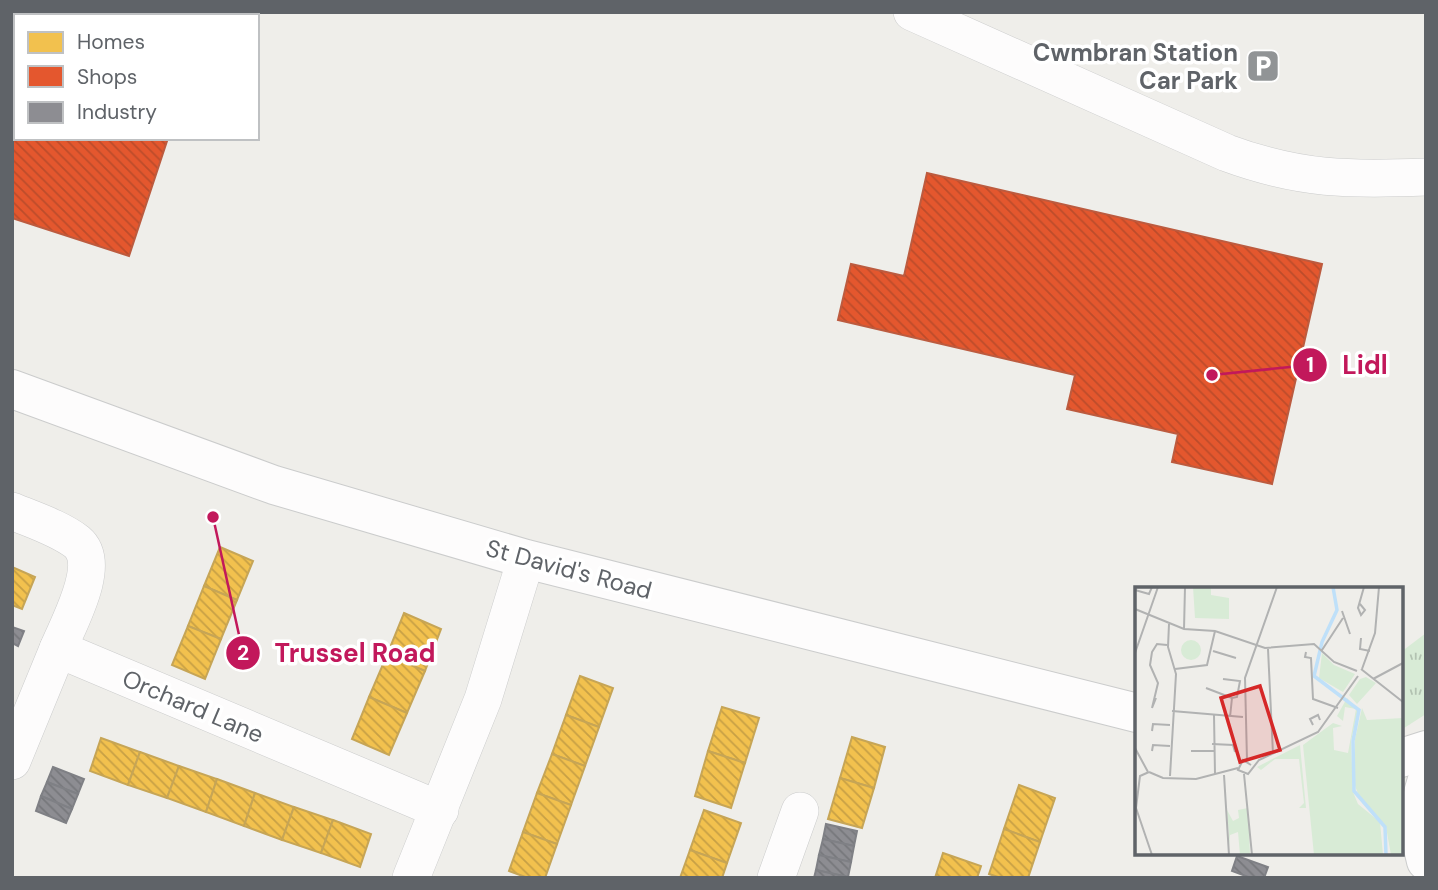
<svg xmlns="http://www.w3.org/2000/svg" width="1438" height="890" viewBox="0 0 1438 890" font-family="'DM Sans',sans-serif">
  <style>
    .grass { fill: url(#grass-tufts) }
    .homes { fill: url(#homes-back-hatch); stroke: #c6a556; stroke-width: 2 }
    .shops { fill: url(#shops-back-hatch); stroke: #bc5b3f; stroke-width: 2 }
    .industry { fill: url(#industry-back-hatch); stroke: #7f8085; stroke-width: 2 }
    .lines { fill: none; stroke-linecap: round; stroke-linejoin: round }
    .minor-casing { stroke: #cbcccc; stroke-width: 38 }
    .tertiary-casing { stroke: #cbcccc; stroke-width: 40 }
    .minor { stroke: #fdfcfc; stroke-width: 37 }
    .tertiary { stroke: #fdfcfc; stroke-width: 38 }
    .labels { text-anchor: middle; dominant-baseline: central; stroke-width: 7; stroke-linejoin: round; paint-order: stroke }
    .poi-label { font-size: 24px; font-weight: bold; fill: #5f6368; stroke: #fff; text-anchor: end }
    .street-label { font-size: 24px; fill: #5f6368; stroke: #fff }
    .inset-river { fill: none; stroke: #bfe0f9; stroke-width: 3.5 }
    .inset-road { fill: none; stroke: #b1b2b2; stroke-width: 2 }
    .view { fill: #d62828; fill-opacity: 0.15; stroke: #d62828; stroke-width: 3.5 }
    .inset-edge { fill: none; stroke: #5f6368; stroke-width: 3.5 }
    .leader { fill: none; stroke: #c2185b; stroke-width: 2.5 }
    .callout-dot { fill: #c2185b; stroke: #fff; stroke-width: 2.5 }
    .mark-label { font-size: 21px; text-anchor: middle; font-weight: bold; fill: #fff }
    .callout-label { font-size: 26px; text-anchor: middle; font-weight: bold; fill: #c2185b; stroke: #fff; stroke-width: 7; stroke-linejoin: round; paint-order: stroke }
  </style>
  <defs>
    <pattern id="grass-tufts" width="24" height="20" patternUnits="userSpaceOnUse" patternTransform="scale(1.75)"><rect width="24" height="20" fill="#d8ebd6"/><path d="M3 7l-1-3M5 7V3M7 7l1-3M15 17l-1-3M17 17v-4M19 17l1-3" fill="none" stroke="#b2c2b1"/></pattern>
    <pattern id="homes-back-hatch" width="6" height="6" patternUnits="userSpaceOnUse" patternTransform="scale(1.75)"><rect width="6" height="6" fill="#f2c14e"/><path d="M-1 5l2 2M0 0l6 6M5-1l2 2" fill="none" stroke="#c7a045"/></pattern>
    <pattern id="shops-back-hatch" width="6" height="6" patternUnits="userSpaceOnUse" patternTransform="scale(1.75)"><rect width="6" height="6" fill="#e4572e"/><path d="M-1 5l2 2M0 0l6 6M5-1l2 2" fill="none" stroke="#bc4c2b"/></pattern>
    <pattern id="industry-back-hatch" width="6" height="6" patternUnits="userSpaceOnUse" patternTransform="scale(1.75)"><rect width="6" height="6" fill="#8d8d92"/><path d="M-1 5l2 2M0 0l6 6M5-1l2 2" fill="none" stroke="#76777b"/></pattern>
  </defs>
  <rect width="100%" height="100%" fill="#efeeea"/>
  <polygon class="grass" points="1426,633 1426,714 1401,730 1401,652"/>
  <g class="homes">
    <polygon points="220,547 253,561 237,600 204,586"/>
    <polygon points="12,567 35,577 22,609 12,605"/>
    <polygon points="204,586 237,600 221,639 188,626"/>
    <polygon points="404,613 441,629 425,671 387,655"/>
    <polygon points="188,626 221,639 205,679 172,665"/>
    <polygon points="387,655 425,671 407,713 369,697"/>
    <polygon points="580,676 613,688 599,727 566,715"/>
    <polygon points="369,697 407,713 389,755 352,739"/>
    <polygon points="722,707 759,718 745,763 708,751"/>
    <polygon points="566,715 599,727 585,766 552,754"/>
    <polygon points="852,737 885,747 874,788 840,778"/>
    <polygon points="101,738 140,752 128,785 90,771"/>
    <polygon points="708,751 745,763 731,808 695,796"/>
    <polygon points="140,752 179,766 167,798 128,785"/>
    <polygon points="552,754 585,766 571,805 537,793"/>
    <polygon points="179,766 217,779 206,812 167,798"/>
    <polygon points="840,778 874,788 862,828 828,819"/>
    <polygon points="217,779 255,793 244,826 206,812"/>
    <polygon points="1019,785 1055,798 1040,842 1004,829"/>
    <polygon points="255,793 294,807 282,840 244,826"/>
    <polygon points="537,793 571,805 557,844 523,832"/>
    <polygon points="294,807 333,820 321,853 282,840"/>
    <polygon points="704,810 741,823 727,863 690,850"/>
    <polygon points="333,820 371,834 360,867 321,853"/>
    <polygon points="1004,829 1040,842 1028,878 1001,878 989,874"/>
    <polygon points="523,832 557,844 545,878 528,878 509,871"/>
    <polygon points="690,850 727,863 722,878 680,878"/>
    <polygon points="943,853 981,866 977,878 935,878"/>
  </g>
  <g class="shops">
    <polygon points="17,12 209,12 208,16 16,16 16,138 168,138 129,256 12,218 12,26"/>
    <polygon points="927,173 1322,264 1272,484 1172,462 1178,434 1067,409 1075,375 838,320 851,264 904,276"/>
  </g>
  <g class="industry">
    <polygon points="12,627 24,631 18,646 12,643"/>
    <polygon points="53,767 84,779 78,794 47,782"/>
    <polygon points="47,782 78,794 72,809 41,796"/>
    <polygon points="41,796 72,809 66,823 36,811"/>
    <polygon points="826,824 857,831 854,846 823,839"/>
    <polygon points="823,839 854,846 851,862 819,855"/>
    <polygon points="819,855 851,862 848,877 816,870"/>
    <polygon points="1237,856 1268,867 1264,878 1251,878 1232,871"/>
    <polygon points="816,870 848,877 847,878 814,878"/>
  </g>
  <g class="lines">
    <defs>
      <g id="minor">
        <path d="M912 12 1227 153C1300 180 1350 180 1426 177"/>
        <path d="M12 511C33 520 59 528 77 542 103 564 68 624 58 649"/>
        <polyline points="12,761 58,649 440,810"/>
        <polyline points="411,878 483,699 526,559"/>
        <polyline points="776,878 800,811"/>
      </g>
      <g id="tertiary">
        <polyline points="12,389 274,485 526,559 1137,713"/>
        <polyline points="1401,758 1426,750"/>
        <path d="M1426 783C1417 810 1419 834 1426 861"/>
      </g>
    </defs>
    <use href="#minor" class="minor-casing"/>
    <use href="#tertiary" class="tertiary-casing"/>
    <use href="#minor" class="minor"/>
    <use href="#tertiary" class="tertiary"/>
  </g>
  <defs>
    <symbol id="parking-square" viewBox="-11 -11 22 22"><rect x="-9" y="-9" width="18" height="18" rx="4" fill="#919496" stroke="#fff"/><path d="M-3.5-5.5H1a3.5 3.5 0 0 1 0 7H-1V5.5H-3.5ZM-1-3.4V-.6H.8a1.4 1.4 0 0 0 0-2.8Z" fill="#fff"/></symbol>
  </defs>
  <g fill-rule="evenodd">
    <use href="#parking-square" x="1244" y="47" width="38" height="38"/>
  </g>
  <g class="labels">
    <g class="poi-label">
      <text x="1238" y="52">Cwmbran Station<tspan x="1238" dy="28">Car Park</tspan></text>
    </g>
    <g class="street-label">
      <text transform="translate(569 569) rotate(15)">St David's Road</text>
      <text transform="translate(193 706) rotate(23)">Orchard Lane</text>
    </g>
  </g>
  <g transform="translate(1135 587)">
    <rect width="268" height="268" fill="#efeeea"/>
    <path d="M46 63a10 10 0 1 1 20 0a10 10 0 1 1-20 0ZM165 158 171 221H164L169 216 164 172H140L126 183 122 180ZM113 221 115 268H105L103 245 95 248V260L92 223 98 234 104 231 103 223Z" fill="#d8ebd6"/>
    <path d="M58 0H76V8L94 11V32L60 31ZM187 66 199 78 220 87 208 105 184 91ZM231 90 241 96 222 117 214 108 225 92ZM212 111 223 123 216 154 218 205 223 217 245 235 248 268H179L168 158 198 136 207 139 198 141 199 163 213 166 221 122 210 120 208 134 202 129ZM227 121 232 133 268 131V268H256L251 240 226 214 220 199V152Z" fill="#d8ebd6"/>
    <path class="inset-river" d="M198 0 202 23 187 55 179 89 224 123 218 154 219 204 250 240 251 268"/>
    <path class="inset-road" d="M0 3 14 7 17 0M225 17 230 23 226 28 223 21 229 0M0 22 49 42 80 44 130 61 179 57 199 75 222 84M207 24 215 47M34 37 33 60 41 87 35 189M49 42 50 0M226 51 225 62 235 64M133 62 138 167M187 63 208 31M78 64 101 71M171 65 170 70 176 71 178 112 203 121M0 66 23 0M40 82 72 78 80 44M226 82 268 115M227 82 240 46 244 0M88 92 105 94 102 110 97 111M238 92 268 76M71 101 97 111 95 130M21 111 17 121 23 96 15 78 17 65 22 57 32 58M37 124 108 130M79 128 80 187M178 138 175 132 183 128 185 133M17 144 18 137 35 138M77 157 98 158 100 165M0 161 13 185M17 164 18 158 35 159M56 164H79M112 173 110 91 142 0M116 178 108 173 103 183 113 187 124 173 183 145 223 89M14 185 5 189 1 221 17 268M14 185 28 191 61 192 103 181M109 187 117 268M89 188 94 268"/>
    <path class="view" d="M125 99 145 163 105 175 86 111Z"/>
    <rect width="268" height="268" class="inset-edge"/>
  </g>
  <path class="leader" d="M1212 375L1310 365M213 517L243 653"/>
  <g class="callout-dot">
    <circle cx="1212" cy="375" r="7"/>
    <circle cx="213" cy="517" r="7"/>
    <circle cx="1310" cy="365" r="18"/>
    <circle cx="243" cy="653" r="18"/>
  </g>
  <g class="mark-label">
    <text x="1310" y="372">1</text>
    <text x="243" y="660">2</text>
  </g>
  <g class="callout-label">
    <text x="1365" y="374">Lidl</text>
    <text x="355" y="662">Trussel Road</text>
  </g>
  <rect width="1438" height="890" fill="none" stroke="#5f6368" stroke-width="28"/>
  <rect x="14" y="14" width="245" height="126" fill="#ffffff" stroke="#bfc1c3" stroke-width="2"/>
  <rect x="28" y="32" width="35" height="21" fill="#f2c14e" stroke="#bfc1c3" stroke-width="2"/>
  <text x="77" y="49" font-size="21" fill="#5f6368">Homes</text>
  <rect x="28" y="66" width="35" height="21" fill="#e4572e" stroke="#bfc1c3" stroke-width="2"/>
  <text x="77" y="84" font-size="21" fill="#5f6368">Shops</text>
  <rect x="28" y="102" width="35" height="21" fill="#8d8d92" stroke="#bfc1c3" stroke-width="2"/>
  <text x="77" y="119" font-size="21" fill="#5f6368">Industry</text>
</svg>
